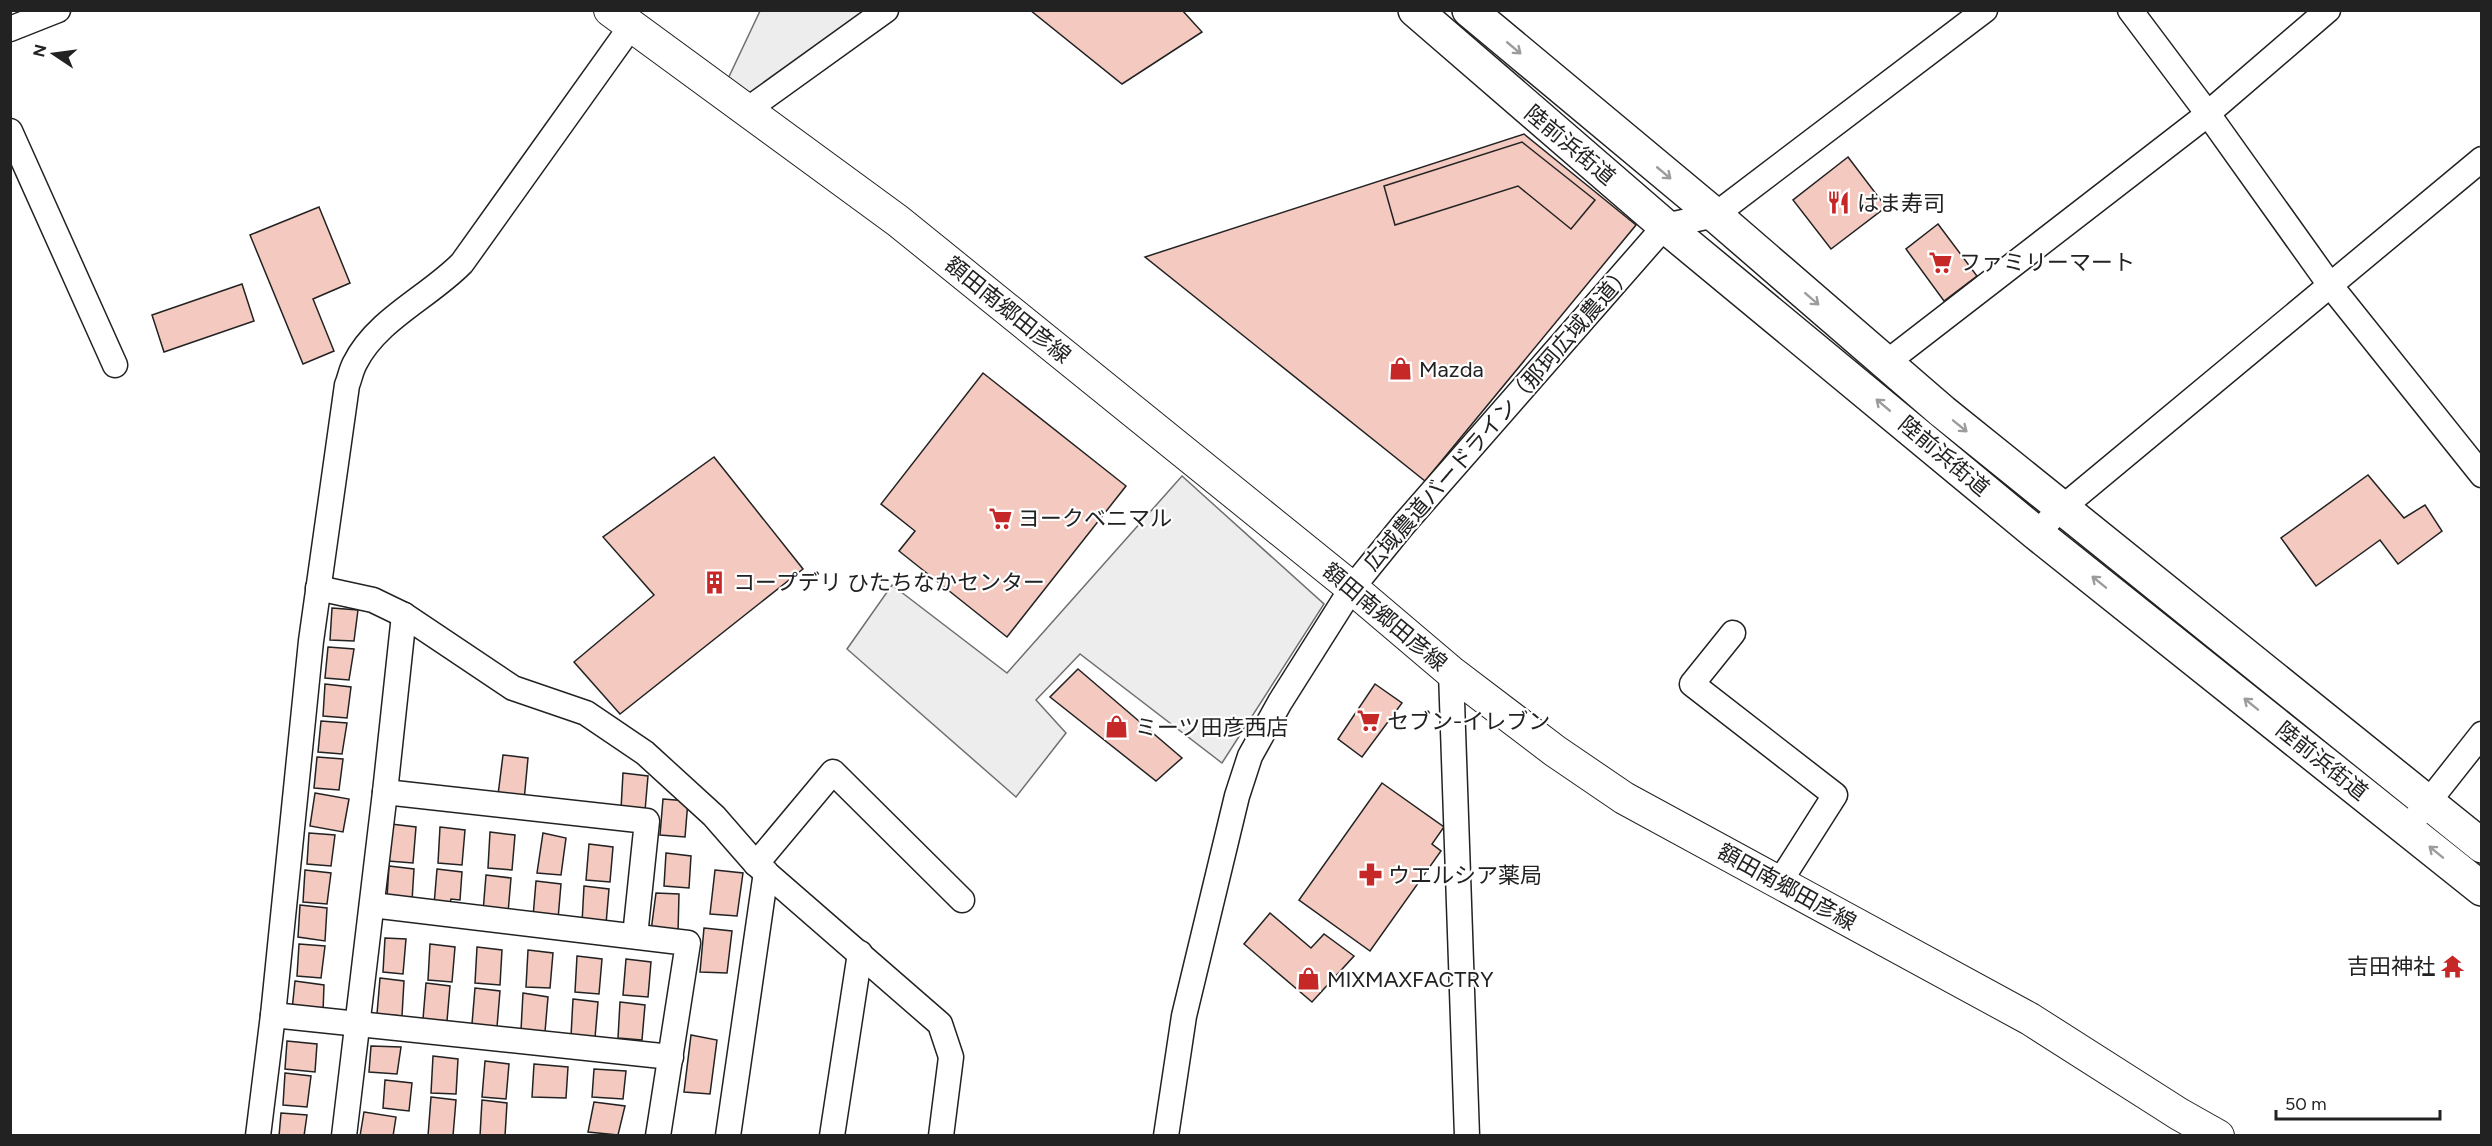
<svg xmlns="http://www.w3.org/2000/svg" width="2492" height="1146" viewBox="0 0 2492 1146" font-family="Figtree,'Noto Sans JP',sans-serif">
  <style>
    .parking { fill: #ededed; stroke: #6f6f6f; stroke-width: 1.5 }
    .building { fill: #f3c9c0; stroke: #222; stroke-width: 1.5 }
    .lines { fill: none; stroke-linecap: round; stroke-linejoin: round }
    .minor-casing { stroke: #222; stroke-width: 27 }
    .major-casing { stroke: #222; stroke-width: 34 }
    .highway-casing { stroke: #222; stroke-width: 36 }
    .minor { stroke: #fff; stroke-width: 24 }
    .major { stroke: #fff; stroke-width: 32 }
    .highway { stroke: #fff; stroke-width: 33 }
    .oneway { stroke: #9c9c9c }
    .labels { text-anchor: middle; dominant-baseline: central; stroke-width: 4.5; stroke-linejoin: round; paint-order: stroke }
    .street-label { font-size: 22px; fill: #222; stroke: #fff }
    .poi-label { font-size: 22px; fill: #222; stroke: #fff; text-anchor: start }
  </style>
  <rect width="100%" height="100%" fill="#fff"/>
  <g class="parking">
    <polygon points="760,11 867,11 748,97 726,83"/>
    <polygon points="1182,476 1324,604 1222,763 1080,654 1036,700 1066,733 1016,797 847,649 892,585 1007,673"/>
  </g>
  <g class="building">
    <polygon points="1030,10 1182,10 1202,32 1122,84"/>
    <polygon points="1524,134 1636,225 1425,481 1145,257"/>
    <polygon points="1522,142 1595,200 1571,229 1518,186 1395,225 1384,186"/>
    <polygon points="1848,157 1886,207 1831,249 1793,200"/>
    <polygon points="319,207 350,283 313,299 334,351 303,364 250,235"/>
    <polygon points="1938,224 1977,276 1944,301 1906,249"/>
    <polygon points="242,284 254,321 164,352 152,315"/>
    <polygon points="983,373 1126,486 1007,637 899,551 915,531 881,504"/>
    <polygon points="714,457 803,569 620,714 574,662 654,595 603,537"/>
    <polygon points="2368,475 2404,518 2425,505 2442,531 2398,564 2380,540 2316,586 2281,538"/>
    <polygon points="332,608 358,610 354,641 330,640"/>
    <polygon points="328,647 354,649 349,680 325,678"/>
    <polygon points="1078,669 1182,758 1156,781 1050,697"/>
    <polygon points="325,684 351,687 347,718 323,716"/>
    <polygon points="1375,684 1402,703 1362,757 1338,739"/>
    <polygon points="321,721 347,723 342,754 318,752"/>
    <polygon points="503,755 528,758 524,801 498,795"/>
    <polygon points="317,757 343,759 339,790 314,788"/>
    <polygon points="623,773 648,776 645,811 621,809"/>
    <polygon points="1382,783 1444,827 1432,844 1441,851 1370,951 1299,900"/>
    <polygon points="315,793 349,799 343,832 310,826"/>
    <polygon points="663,799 688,801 685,837 660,835"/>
    <polygon points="391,824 416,827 413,863 388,861"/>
    <polygon points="440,827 465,830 462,865 438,863"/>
    <polygon points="490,832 515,835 512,870 488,868"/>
    <polygon points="309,833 335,835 331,866 307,864"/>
    <polygon points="543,833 566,838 561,875 537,873"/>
    <polygon points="589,844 613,847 610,882 586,880"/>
    <polygon points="666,853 691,856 689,888 664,886"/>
    <polygon points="389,866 414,869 412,901 387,897"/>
    <polygon points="437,869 462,872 460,900 451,899 449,907 434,905"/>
    <polygon points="305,870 331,873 327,904 303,902"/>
    <polygon points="715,870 743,873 737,916 710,914"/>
    <polygon points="486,875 511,878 508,913 483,912"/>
    <polygon points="536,881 561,884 558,919 533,917"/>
    <polygon points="584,886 609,889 606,924 582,923"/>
    <polygon points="656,893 679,894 678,933 651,931"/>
    <polygon points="300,905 327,908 325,941 298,937"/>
    <polygon points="1270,913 1311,948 1324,934 1354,956 1312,1002 1244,944"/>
    <polygon points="704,928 732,931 727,973 700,972"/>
    <polygon points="385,938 406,939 403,974 383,972"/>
    <polygon points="299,944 325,946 321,978 297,976"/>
    <polygon points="430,944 455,947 452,982 428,980"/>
    <polygon points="477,947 502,950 500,985 475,983"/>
    <polygon points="528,950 553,953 550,988 526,987"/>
    <polygon points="577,956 602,959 599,994 575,992"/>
    <polygon points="626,959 651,962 648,997 623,995"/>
    <polygon points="380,978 404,981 402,1016 377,1014"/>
    <polygon points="295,981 324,985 323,1012 292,1010"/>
    <polygon points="426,983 450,986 447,1021 423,1019"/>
    <polygon points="475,988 500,991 497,1027 472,1024"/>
    <polygon points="523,993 548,997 545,1032 521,1030"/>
    <polygon points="573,999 598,1002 595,1038 571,1036"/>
    <polygon points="620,1002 645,1005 642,1040 618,1038"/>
    <polygon points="691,1035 717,1040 710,1094 684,1092"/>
    <polygon points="287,1041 317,1044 315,1072 285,1069"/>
    <polygon points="371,1046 401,1047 397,1074 369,1072"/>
    <polygon points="433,1056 458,1059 456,1094 431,1093"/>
    <polygon points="485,1061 509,1064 506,1099 482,1097"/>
    <polygon points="534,1064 568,1067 566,1098 532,1097"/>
    <polygon points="594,1069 626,1071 623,1099 592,1097"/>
    <polygon points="285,1073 311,1076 307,1107 283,1105"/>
    <polygon points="385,1080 412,1083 409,1111 383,1108"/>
    <polygon points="431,1097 456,1100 453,1136 428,1136"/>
    <polygon points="482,1100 507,1103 505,1136 480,1136"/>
    <polygon points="594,1102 625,1106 618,1135 588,1132"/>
    <polygon points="364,1112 396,1117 393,1136 360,1136"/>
    <polygon points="281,1113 307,1115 304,1136 279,1136"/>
  </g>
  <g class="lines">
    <defs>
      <g id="minor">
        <polyline points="2130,10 2208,114 2330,285 2482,475"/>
        <polyline points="10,29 58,10"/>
        <polyline points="747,110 886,10"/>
        <polyline points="10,131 115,365"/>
        <polyline points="1886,363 2199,121 2328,10"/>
        <polyline points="2036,533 2062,508 2482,159"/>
        <polyline points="318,588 373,600 404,615 513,688 586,713 645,753 714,816 756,864 940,1024 951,1057 941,1136"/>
        <polyline points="1733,633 1692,684 1835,795 1779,883"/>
        <polyline points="1451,672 1467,1136"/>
        <polyline points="385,792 647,821 635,936"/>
        <polyline points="2418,815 2482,734"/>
        <polyline points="756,864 833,772 962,900"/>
        <polyline points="372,905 688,943 658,1136"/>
        <polyline points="273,1015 671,1057"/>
        <path d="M258 1136 273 1015 311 641 347 385C350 378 351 370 355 363 377 319 429 297 462 263L632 25"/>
        <polyline points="344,1136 385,792 404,615"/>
        <polyline points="728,1136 766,872"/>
        <polyline points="832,1136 860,953"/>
        <polyline points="1166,1136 1184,1016 1237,796 1250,756 1280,702 1352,588 1404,524 1665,226 1715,215 1985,10"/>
      </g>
      <polyline id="major" points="610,10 898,221 1352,588 1451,672 1555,751 1624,798 2030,1019 2179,1114 2218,1136"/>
      <g id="highway">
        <polyline points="1415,10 1665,226 2036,533 2482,889"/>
        <polyline points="1469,10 1715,215 1943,412 2482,846"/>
      </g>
    </defs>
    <use href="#minor" class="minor-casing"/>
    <use href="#major" class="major-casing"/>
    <use href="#highway" class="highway-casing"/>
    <use href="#minor" class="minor"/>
    <use href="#major" class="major"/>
    <use href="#highway" class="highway"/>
  </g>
  <defs><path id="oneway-shaft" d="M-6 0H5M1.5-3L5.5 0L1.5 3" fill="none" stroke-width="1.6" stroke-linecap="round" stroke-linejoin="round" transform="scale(1.5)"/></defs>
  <g class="oneway">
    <use href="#oneway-shaft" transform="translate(1514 48) rotate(40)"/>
    <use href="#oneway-shaft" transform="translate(1664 173) rotate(40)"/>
    <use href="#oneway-shaft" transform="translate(1812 299) rotate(41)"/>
    <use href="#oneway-shaft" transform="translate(1883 405) rotate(-140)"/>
    <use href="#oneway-shaft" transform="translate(1960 426) rotate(39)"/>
    <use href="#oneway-shaft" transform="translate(2099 582) rotate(-141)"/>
    <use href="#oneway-shaft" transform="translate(2251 704) rotate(-141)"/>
    <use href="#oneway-shaft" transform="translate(2436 852) rotate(-141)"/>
  </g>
  <defs>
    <symbol id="restaurant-bare" viewBox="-9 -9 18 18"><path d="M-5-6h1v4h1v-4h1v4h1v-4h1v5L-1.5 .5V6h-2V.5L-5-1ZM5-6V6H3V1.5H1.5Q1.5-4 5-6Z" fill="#c62828" stroke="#fff" stroke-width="2.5" paint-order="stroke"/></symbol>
    <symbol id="supermarket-bare" viewBox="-9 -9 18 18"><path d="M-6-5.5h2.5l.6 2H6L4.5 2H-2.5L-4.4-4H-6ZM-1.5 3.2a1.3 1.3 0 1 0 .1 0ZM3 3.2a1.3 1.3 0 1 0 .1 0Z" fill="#c62828" stroke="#fff" stroke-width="2.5" paint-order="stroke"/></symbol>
    <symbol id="shop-bare" viewBox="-9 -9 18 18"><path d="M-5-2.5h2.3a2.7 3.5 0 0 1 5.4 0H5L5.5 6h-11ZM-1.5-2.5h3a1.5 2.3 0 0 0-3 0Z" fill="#c62828" stroke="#fff" stroke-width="2.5" paint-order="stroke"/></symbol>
    <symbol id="building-bare" viewBox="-9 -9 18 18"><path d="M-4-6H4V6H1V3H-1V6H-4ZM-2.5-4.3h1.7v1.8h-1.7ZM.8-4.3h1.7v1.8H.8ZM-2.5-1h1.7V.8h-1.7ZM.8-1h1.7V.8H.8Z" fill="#c62828" stroke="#fff" stroke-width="2.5" paint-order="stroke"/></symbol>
    <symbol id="pharmacy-bare" viewBox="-9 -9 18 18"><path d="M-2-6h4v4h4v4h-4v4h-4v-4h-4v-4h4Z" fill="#c62828" stroke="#fff" stroke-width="2.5" paint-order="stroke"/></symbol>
    <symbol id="temple-bare" viewBox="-9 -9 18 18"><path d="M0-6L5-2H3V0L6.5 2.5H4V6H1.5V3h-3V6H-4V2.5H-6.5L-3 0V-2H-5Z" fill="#c62828" stroke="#fff" stroke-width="2.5" paint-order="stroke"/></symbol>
  </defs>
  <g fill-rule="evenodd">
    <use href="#restaurant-bare" x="1822" y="186" width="33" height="33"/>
    <use href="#supermarket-bare" x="1924" y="246" width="33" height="33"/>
    <use href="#shop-bare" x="1384" y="352" width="33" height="33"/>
    <use href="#supermarket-bare" x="984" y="502" width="33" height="33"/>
    <use href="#building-bare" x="698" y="566" width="33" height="33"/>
    <use href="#supermarket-bare" x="1352" y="704" width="33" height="33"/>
    <use href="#shop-bare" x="1100" y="710" width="33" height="33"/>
    <use href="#pharmacy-bare" x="1354" y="858" width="33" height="33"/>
    <use href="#temple-bare" x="2436" y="950" width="33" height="33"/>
    <use href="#shop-bare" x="1292" y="962" width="33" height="33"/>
  </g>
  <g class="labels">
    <g class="street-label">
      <text transform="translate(1570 145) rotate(40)">陸前浜街道</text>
      <text transform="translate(1008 310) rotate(39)">額田南郷田彦線</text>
      <text transform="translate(1498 418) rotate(-49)">広域農道バードライン（那珂広域農道）</text>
      <text transform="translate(1944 456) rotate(40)">陸前浜街道</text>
      <text transform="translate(1385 617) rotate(40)">額田南郷田彦線</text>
      <text transform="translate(2322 761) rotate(39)">陸前浜街道</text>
      <text transform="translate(1787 887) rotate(29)">額田南郷田彦線</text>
    </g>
    <g class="poi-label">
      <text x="1857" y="203">はま寿司</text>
      <text x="1959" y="262">ファミリーマート</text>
      <text x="1419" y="369">Mazda</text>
      <text x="1018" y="518">ヨークベニマル</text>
      <text x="733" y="582">コープデリ ひたちなかセンター</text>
      <text x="1387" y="721">セブン-イレブン</text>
      <text x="1135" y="727">ミーツ田彦西店</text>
      <text x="1388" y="875">ウエルシア薬局</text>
      <text x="2435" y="966" text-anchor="end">吉田神社</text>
      <text x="1327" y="979">MIXMAXFACTRY</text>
    </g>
  </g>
  <rect width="2492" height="1146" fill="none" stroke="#222222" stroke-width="24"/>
  <g transform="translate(54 54) rotate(283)" stroke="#ffffff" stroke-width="4.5" paint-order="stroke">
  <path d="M0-4.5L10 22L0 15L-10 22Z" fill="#222222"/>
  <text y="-9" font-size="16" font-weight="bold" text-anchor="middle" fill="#222222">N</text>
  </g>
  <path d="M2276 1110v9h164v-9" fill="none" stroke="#222222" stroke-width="3"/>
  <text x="2285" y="1110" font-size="18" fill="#222222" stroke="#ffffff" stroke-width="4.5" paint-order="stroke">50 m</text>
</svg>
